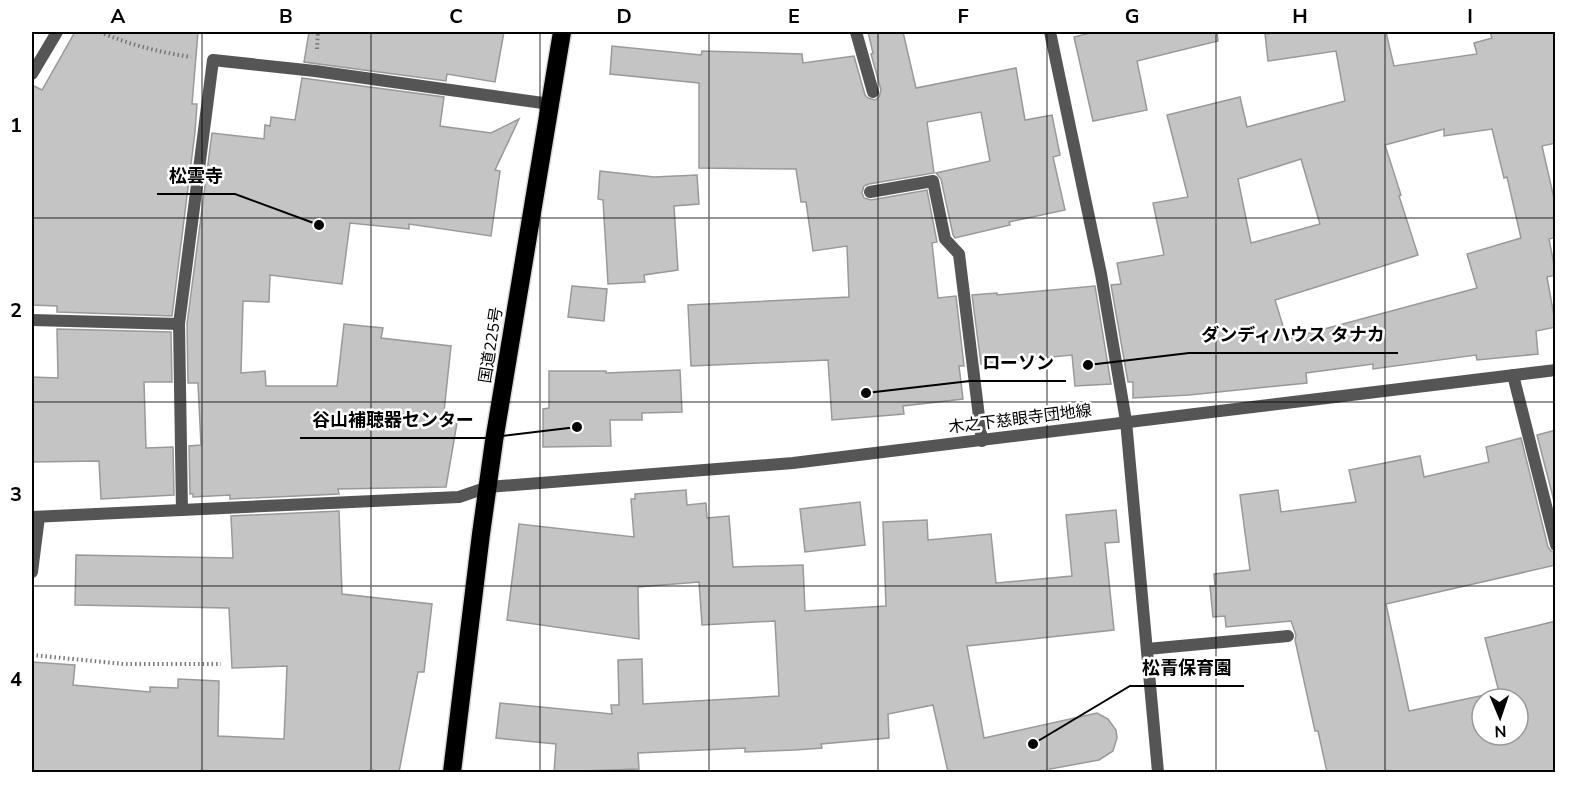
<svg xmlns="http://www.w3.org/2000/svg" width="1587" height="804" viewBox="0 0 1587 804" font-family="'Nunito Sans','Noto Sans JP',sans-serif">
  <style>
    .building { fill: #c4c4c4; stroke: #999; stroke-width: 1.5; fill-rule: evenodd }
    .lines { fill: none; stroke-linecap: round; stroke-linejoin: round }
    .highway-casing { stroke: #dbdbdb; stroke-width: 21 }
    .path { stroke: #777; stroke-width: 4; stroke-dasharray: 1.5 3; stroke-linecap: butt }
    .lane { stroke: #555; stroke-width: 12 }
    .street { stroke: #555; stroke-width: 12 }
    .highway { stroke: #000; stroke-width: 18 }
    .grid { fill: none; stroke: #000; stroke-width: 1.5; stroke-opacity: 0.55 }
    .labels { text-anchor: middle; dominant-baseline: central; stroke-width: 5; stroke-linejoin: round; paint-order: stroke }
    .street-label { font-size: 16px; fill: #000; stroke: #fff }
    .leader { fill: none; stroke: #000; stroke-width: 2 }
    .callout-dot { fill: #000; stroke: #fff; stroke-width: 2 }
    .callout-label { font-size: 18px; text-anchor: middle; font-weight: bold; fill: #000; stroke: #fff; stroke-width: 5; stroke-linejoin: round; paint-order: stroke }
    .neatline { fill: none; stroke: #000; stroke-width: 2 }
    .grid-label { font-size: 20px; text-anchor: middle; font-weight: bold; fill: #000 }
  </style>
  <rect width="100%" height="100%" fill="#fff"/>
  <g class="building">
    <polygon points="75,32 198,32 192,104 197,104 195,132 172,316 57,312 57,306 32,305 32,85 42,90"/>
    <polygon points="309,32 504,32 495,82 447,74 446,81 304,62"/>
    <polygon points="868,32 903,32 916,88 1016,68 1025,120 1052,115 1060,155 1053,157 1065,210 1009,222 1010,225 955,238 953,235 941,179 936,173 990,161 981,112 927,122 934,173 869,184 864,186 862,193 864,198 871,200 927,190 937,242 932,243 938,298 956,296 964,366 959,366 963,399 903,406 904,414 832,420 828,360 691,366 688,305 849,297 847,246 813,251 806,202 801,202 796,169 699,168 699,83 610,74 612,46 701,55 702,51 802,54 803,63 854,56 865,95 868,98 875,100 879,97 881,90 871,54 873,53"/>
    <polygon points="1094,32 1217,32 1218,41 1137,61 1147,110 1093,121 1074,37"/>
    <path d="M1278 32H1386L1394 66 1477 54 1474 43 1492 38 1490 32H1556V143L1542 146 1556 207V237L1549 239 1556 275 1547 277 1556 327 1536 331 1538 354 1477 360 1476 355 1373 369V364L1306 373 1307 383 1189 395 1133 398V382H1128L1111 285 1121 284 1117 263 1164 255 1153 203 1188 197 1167 115 1240 97 1247 127 1345 101 1336 51 1268 61 1265 34ZM1444 129V136L1492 129 1504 178 1507 177 1521 238 1467 254 1477 288 1287 339 1275 300 1418 255 1399 196 1401 195 1385 145ZM1301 159 1320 224 1251 243 1238 179Z"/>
    <polygon points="302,78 444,97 440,126 491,133 519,119 495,170 500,171 491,236 409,224 409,229 350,223 342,284 270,275 269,302 243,301 241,373 265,371 266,386 337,386 344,324 383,328 381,338 451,346 443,421 457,423 446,487 338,489 339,494 230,499 230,495 193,497 193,494 190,494 189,446 201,445 198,383 188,383 187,324 212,133 264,139 265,125 270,126 271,117 295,120"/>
    <polygon points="600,171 654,177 697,175 699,204 674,206 678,270 644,275 645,282 608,284 603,200 598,199"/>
    <polygon points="572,286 607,289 604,321 568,317"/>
    <polygon points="1095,286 1111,384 1075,386 1072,355 981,364 972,295 997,293 997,295"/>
    <polygon points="57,329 171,332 172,382 144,382 146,448 173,447 174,495 101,499 99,461 32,462 32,377 58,378"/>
    <polygon points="680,370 682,412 642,413 642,420 610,420 611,446 543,447 543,409 549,408 549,371 606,371 606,373"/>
    <polygon points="1556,430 1556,509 1537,435"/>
    <path d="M1521 438 1548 547 1551 551 1556 553V565L1386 604 1409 711 1499 692 1485 638 1556 621V772H1327L1318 731H1315L1295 640 1296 635 1291 621 1226 627 1225 616 1213 617 1210 586H1215L1214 574 1250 570 1240 495 1278 490 1281 512 1356 502 1349 470 1420 456 1424 477 1489 462 1486 447ZM1482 699H1518V735H1482Z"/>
    <polygon points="686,490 687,505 706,503 707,518 729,516 733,567 803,565 805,611 886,606 883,522 927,520 928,540 991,534 996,583 1072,576 1066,515 1116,510 1119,542 1105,543 1114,630 967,646 984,738 1097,713 1108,719 1116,730 1117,738 1113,751 1099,760 1050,769 1051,772 948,772 933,705 888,714 889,738 821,744 822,748 795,750 745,752 745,748 638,753 639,769 554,772 556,744 496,738 500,703 612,714 611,705 619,705 618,660 642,659 643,704 779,696 775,621 702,625 699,582 638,587 639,639 507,620 519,524 634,537 631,499 635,499 635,494"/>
    <polygon points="860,502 865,545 805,552 800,509"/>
    <polygon points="339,511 342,594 432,604 424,672 418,672 399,772 32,772 32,662 75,665 73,685 150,692 150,687 178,688 178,679 219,681 218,736 284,739 287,666 232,668 229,608 75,605 76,555 233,558 231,516"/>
  </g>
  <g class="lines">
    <defs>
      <polyline id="highway" points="452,772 481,534 494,441 562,32"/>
    </defs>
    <use href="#highway" class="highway-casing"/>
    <g class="path">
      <path d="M100 32C130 45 159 52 191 57"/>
      <polyline points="317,49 318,32"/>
      <polyline points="32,655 124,664 221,664"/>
    </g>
    <g class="lane">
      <polyline points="32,74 57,32"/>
      <polyline points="870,192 933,181 945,239 959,254 982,441"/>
    </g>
    <g class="street">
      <polyline points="856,32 873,92"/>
      <polyline points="1050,32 1101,274 1126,421 1158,772"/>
      <polyline points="32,320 179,324"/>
      <polyline points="1513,375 1556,545"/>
      <polyline points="182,510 179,324 213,60 315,71 550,104"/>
      <polyline points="32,517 459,497 488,487 793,463 1556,370"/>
      <polyline points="32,572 39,517"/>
      <polyline points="1147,649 1288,636"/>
    </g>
    <use href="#highway" class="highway"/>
  </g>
  <path class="grid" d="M202 32V772M371 32V772M540 32V772M709 32V772M878 32V772M1047 32V772M1216 32V772M1385 32V772M32 218H1556M32 402H1556M32 586H1556"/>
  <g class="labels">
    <g class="street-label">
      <text transform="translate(491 345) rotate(-81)">国道225号</text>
      <text transform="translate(1020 419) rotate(-7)">木之下慈眼寺団地線</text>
    </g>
  </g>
  <path class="leader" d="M319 225L235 194H157M1088 365L1189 353H1398M866 393L970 381H1066M577 427L486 438H300M1033 744L1130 686H1244"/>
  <g class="callout-dot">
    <circle cx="319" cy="225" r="6"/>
    <circle cx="1088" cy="365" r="6"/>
    <circle cx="866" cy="393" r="6"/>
    <circle cx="577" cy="427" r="6"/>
    <circle cx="1033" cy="744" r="6"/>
  </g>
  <g class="callout-label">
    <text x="196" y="182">松雲寺</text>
    <text x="1293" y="341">ダンディハウス タナカ</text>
    <text x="1018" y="369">ローソン</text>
    <text x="393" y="426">谷山補聴器センター</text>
    <text x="1187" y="674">松青保育園</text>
  </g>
  <rect width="1587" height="804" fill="none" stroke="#ffffff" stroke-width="66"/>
  <g transform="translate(1500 717) rotate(178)"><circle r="28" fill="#ffffff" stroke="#999999" stroke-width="1.5"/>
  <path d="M0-4.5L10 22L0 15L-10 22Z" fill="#000000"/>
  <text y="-9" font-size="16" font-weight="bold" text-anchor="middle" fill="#000000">N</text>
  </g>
  <rect x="33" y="33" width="1521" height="738" class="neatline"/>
  <g class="grid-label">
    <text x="118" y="23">A</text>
    <text x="286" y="23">B</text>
    <text x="456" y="23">C</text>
    <text x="624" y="23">D</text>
    <text x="794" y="23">E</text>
    <text x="963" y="23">F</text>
    <text x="1132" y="23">G</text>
    <text x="1300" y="23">H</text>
    <text x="1470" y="23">I</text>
    <text x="16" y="132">1</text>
    <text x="16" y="317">2</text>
    <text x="16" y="501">3</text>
    <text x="16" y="686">4</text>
  </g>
</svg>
